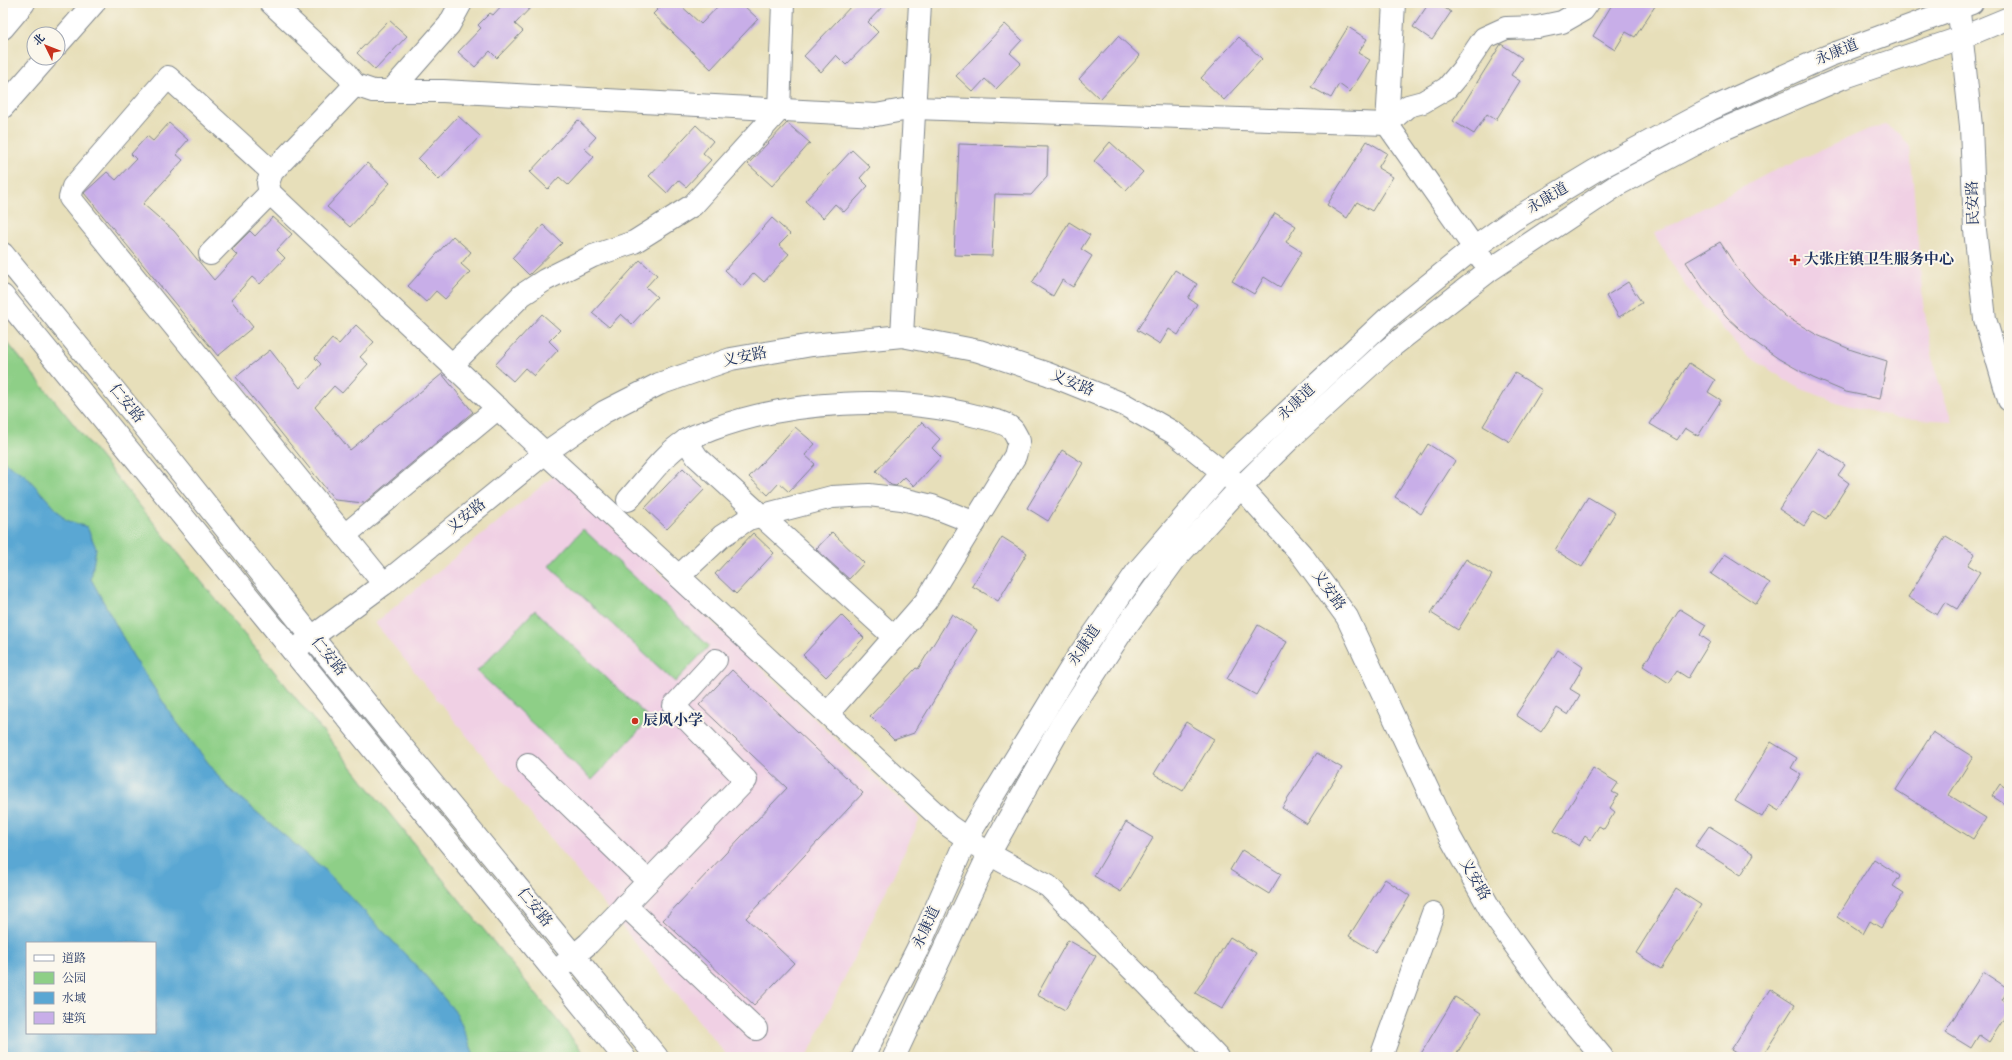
<svg xmlns="http://www.w3.org/2000/svg" width="2012" height="1060" viewBox="0 0 2012 1060" font-family="'Sorts Mill Goudy','Noto Serif SC',serif">
  <style>
    .built { fill: #f0d0e4 }
    .green { fill: #8ecf87; stroke: #547f72; fill-rule: evenodd }
    .water { fill: #5aa7d3; stroke: #3a6b98; fill-rule: evenodd }
    .building { fill: #c8aee8 }
    .lines { fill: none; stroke-linecap: round; stroke-linejoin: round }
    .minor-casing { stroke: #81878c; stroke-width: 24 }
    .major-casing { stroke: #81878c; stroke-width: 24 }
    .minor { stroke: #fff; stroke-width: 22 }
    .major { stroke: #fff; stroke-width: 22 }
    .poi-dot { fill: #c8321e; stroke: #fbf7ec; stroke-width: 1.5 }
    .labels { text-anchor: middle; dominant-baseline: central; stroke-width: 4; stroke-linejoin: round; paint-order: stroke }
    .street-label { font-size: 15px; fill: #1b2f5e; stroke: #fbf7ec }
    .poi-label { font-size: 15px; font-weight: bold; fill: #1b2f5e; stroke: #fbf7ec; text-anchor: start }
  </style>
  <rect width="100%" height="100%" fill="#fbf7ec"/>
  <filter id="ink" filterUnits="userSpaceOnUse"><feTurbulence type="fractalNoise" baseFrequency=".025" numOctaves="2"/><feDisplacementMap in="SourceGraphic" scale="8" xChannelSelector="R" yChannelSelector="G"/><feConvolveMatrix kernelMatrix="1 2 1 2 8 2 1 2 1" color-interpolation-filters="sRGB"/></filter>
  <filter id="wash" filterUnits="userSpaceOnUse"><feTurbulence type="fractalNoise" baseFrequency=".012" numOctaves="4" result="noise"/><feDisplacementMap in="SourceGraphic" scale="16" xChannelSelector="R" yChannelSelector="G"/><feGaussianBlur stdDeviation="0.9" result="paint"/><feColorMatrix in="noise" values="0 0 0 0 0 0 0 0 0 0 0 0 0 0 0 0 0 1.4 0 .05"/><feComposite in="paint" operator="in"/></filter>
  <g filter="url(#wash)">
    <rect width="100%" height="100%" fill="#e7dfba"/>
    <g class="built">
      <polygon points="1885,125 1900,134 1910,147 1923,302 1935,370 1952,421 1896,418 1839,403 1799,388 1746,355 1686,287 1654,234 1769,173 1869,129"/>
      <polygon points="556,474 920,819 807,1057 728,1057 375,623"/>
    </g>
    <g class="green">
      <path d="M3 337 587 1057H3ZM27 943H155V1033H27Z"/>
      <polygon points="583,529 709,646 675,682 549,566"/>
      <polygon points="535,610 650,719 592,780 477,671"/>
    </g>
    <path class="water" d="M3 461 25 475 66 520 87 527 96 548 91 579 133 656 175 720 227 787 324 869 424 974 457 1014 475 1057H3ZM27 943H155V1033H27Z"/>
    <g id="blocks">
      <g class="building">
        <polygon points="504,3 535,3 515,24 523,31 497,58 490,51 475,67 458,52 481,28 478,25 490,13 493,15"/>
        <polygon points="664,3 678,3 701,24 721,3 741,3 758,19 711,69 653,14"/>
        <polygon points="854,3 886,3 868,22 878,32 846,65 836,55 821,72 804,56"/>
        <polygon points="1429,3 1437,3 1451,12 1432,40 1413,27"/>
        <polygon points="1613,3 1657,3 1635,37 1626,32 1615,50 1593,36"/>
        <polygon points="389,20 407,36 375,70 357,53"/>
        <polygon points="1005,24 1022,40 1010,53 1021,63 996,89 985,79 973,92 956,76"/>
        <polygon points="1348,27 1367,39 1358,53 1370,60 1350,92 1339,84 1331,98 1311,87"/>
        <polygon points="1118,36 1140,56 1100,99 1079,79"/>
        <polygon points="1239,37 1262,59 1224,100 1201,78"/>
        <polygon points="1501,44 1522,58 1511,75 1520,81 1496,120 1487,114 1474,134 1453,121"/>
        <polygon points="458,116 480,136 439,180 418,159"/>
        <polygon points="578,120 596,137 585,149 594,157 568,185 559,177 548,189 530,172"/>
        <polygon points="169,123 188,140 176,154 183,160 143,204 174,231 214,280 237,255 232,250 234,247 250,231 255,236 273,217 292,234 277,250 285,258 260,284 252,277 231,300 253,327 218,356 84,193 107,172 116,180 136,159 131,154 147,136 153,141"/>
        <polygon points="787,123 810,143 772,186 748,164"/>
        <polygon points="696,125 713,141 703,153 711,160 686,187 678,180 667,193 649,176"/>
        <polygon points="1367,141 1387,153 1378,168 1393,177 1372,211 1357,202 1347,218 1327,205"/>
        <polygon points="1110,142 1143,172 1126,190 1094,161"/>
        <polygon points="959,144 1048,147 1047,177 1031,195 995,194 992,256 954,255"/>
        <polygon points="852,150 870,167 860,178 868,186 844,212 835,204 823,218 805,201"/>
        <polygon points="367,163 390,183 350,227 327,207"/>
        <polygon points="1275,213 1296,226 1286,242 1302,252 1280,287 1264,277 1254,294 1232,281"/>
        <polygon points="772,218 790,234 779,245 789,254 764,282 754,273 742,286 725,270"/>
        <polygon points="1069,222 1090,235 1081,249 1092,256 1073,287 1062,280 1053,296 1032,283"/>
        <polygon points="543,225 562,243 529,275 512,258"/>
        <polygon points="453,236 471,252 461,264 470,272 445,299 436,291 426,302 408,286"/>
        <polygon points="1720,242 1737,268 1756,289 1785,316 1817,335 1852,350 1887,361 1880,399 1846,392 1813,378 1779,359 1752,340 1727,317 1705,291 1686,262"/>
        <polygon points="640,260 657,275 646,287 657,297 632,324 621,314 609,327 592,313"/>
        <polygon points="1175,270 1197,284 1188,298 1197,304 1178,335 1169,329 1160,344 1137,330"/>
        <polygon points="1628,282 1642,303 1619,317 1606,296"/>
        <polygon points="542,314 560,330 549,341 558,350 534,376 525,368 513,381 495,365"/>
        <polygon points="356,325 374,342 360,357 368,364 342,393 334,386 315,407 350,450 442,374 473,412 364,503 335,500 236,377 270,350 300,388 321,364 315,358 332,339 339,344"/>
        <polygon points="1689,363 1715,380 1708,392 1721,400 1698,436 1685,428 1677,440 1650,424"/>
        <polygon points="1515,373 1542,390 1510,442 1483,426"/>
        <polygon points="922,422 940,439 932,448 941,457 914,486 905,477 896,486 891,485 876,471"/>
        <polygon points="795,427 815,444 805,455 815,464 789,492 779,483 768,495 749,477"/>
        <polygon points="1428,444 1455,461 1421,514 1395,497"/>
        <polygon points="1819,448 1845,465 1838,475 1849,483 1826,519 1814,511 1804,526 1779,509"/>
        <polygon points="1062,450 1083,463 1048,521 1027,508"/>
        <polygon points="683,468 705,489 667,529 645,508"/>
        <polygon points="1588,497 1615,513 1582,567 1555,550"/>
        <polygon points="832,532 864,563 849,579 816,549"/>
        <polygon points="753,533 774,553 736,594 715,574"/>
        <polygon points="1946,536 1975,554 1968,565 1980,572 1957,609 1945,602 1937,615 1908,597"/>
        <polygon points="1002,537 1027,553 998,601 972,586"/>
        <polygon points="1725,554 1770,583 1756,604 1711,574"/>
        <polygon points="1466,559 1492,575 1458,630 1431,613"/>
        <polygon points="1680,609 1706,625 1700,635 1710,642 1688,678 1677,671 1669,683 1643,666"/>
        <polygon points="952,614 977,630 914,733 894,740 870,716 916,668 918,669"/>
        <polygon points="841,615 864,638 826,677 803,655"/>
        <polygon points="1258,625 1287,642 1256,695 1227,679"/>
        <polygon points="1558,650 1583,667 1570,689 1580,695 1568,715 1557,708 1541,732 1516,715"/>
        <polygon points="732,670 863,793 746,918 794,963 754,1005 663,920 787,788 699,705"/>
        <polygon points="1186,722 1214,739 1183,791 1154,774"/>
        <polygon points="1933,732 1973,757 1949,795 1986,818 1973,839 1896,790"/>
        <polygon points="1771,742 1797,758 1791,768 1801,774 1779,811 1769,805 1762,817 1735,801"/>
        <polygon points="1317,753 1342,768 1307,824 1282,808"/>
        <polygon points="1593,768 1618,783 1612,792 1618,795 1610,808 1615,812 1604,829 1599,826 1590,840 1585,836 1579,846 1554,831"/>
        <polygon points="2000,784 2009,790 2009,807 1992,796"/>
        <polygon points="1126,822 1153,838 1121,892 1094,876"/>
        <polygon points="1709,826 1754,854 1741,875 1695,846"/>
        <polygon points="1242,850 1281,874 1269,894 1230,870"/>
        <polygon points="1874,859 1900,876 1893,886 1904,893 1881,928 1870,921 1863,934 1837,917"/>
        <polygon points="1385,879 1410,896 1375,952 1349,936"/>
        <polygon points="1676,889 1701,905 1661,969 1636,953"/>
        <polygon points="1230,937 1256,953 1222,1009 1195,993"/>
        <polygon points="1068,940 1096,956 1065,1010 1037,995"/>
        <polygon points="1983,972 2009,989 2002,1000 2009,1004 2009,1011 1989,1042 1979,1035 1971,1048 1945,1032"/>
        <polygon points="1770,989 1795,1005 1762,1057 1742,1057 1731,1050"/>
        <polygon points="1455,997 1481,1013 1455,1057 1419,1057"/>
      </g>
    </g>
  </g>
  <g filter="url(#ink)">
    <use href="#blocks" fill-opacity="0" stroke="#81878c" stroke-width="1"/>
    <g class="lines">
      <defs>
        <g id="minor">
          <polyline points="271,3 345,72 355,85 272,172 268,183 270,193 545,453 949,826 989,854 1048,886 1146,983 1217,1057"/>
          <polyline points="355,85 373,91 443,91 876,115 914,108 1387,124 1394,3"/>
          <polyline points="391,91 449,25 461,3"/>
          <polyline points="272,172 168,77 73,187 70,198 384,584"/>
          <polyline points="3,254 143,425 312,637 657,1057"/>
          <polyline points="210,254 270,193"/>
          <polyline points="1482,259 1387,124 1408,106 1423,102 1447,88 1463,69 1484,38 1506,28 1538,27 1562,22 1583,10 1588,3"/>
          <polyline points="3,296 624,1057"/>
          <polyline points="902,336 920,3"/>
          <polyline points="452,365 522,295 545,280 593,256 634,242 693,205 779,110 783,3"/>
          <polyline points="686,440 697,457 895,638"/>
          <path d="M628 500C646 480 663 455 685 441 693 435 704 433 713 429 791 400 896 395 976 416 987 419 1005 421 1013 430 1015 433 1017 437 1019 441L1015 456 926 601 828 713"/>
          <polyline points="345,535 498,408"/>
          <polyline points="679,576 722,536 748,519 832,497 869,495 902,499 932,506 975,523"/>
          <polyline points="293,651 384,584 545,453 604,412 659,384 731,359 812,345 902,336 979,351 1048,374 1125,405 1174,433 1241,487 1301,554 1347,617 1450,837 1494,916 1552,997 1602,1057"/>
          <polyline points="528,765 648,881"/>
          <polyline points="625,905 756,1029"/>
          <polyline points="562,966 589,943 746,780 674,706 716,660"/>
          <polyline points="863,1057 920,944 967,838 1077,658 1136,573 1223,472 1390,316 1474,248 1513,220 1596,170 1711,109 1828,56 1972,3"/>
          <polyline points="894,1057 989,854 1062,724 1119,636 1176,558 1241,487 1296,433 1386,351 1490,270 1619,184 1719,131 1842,78 1963,37 2009,18"/>
          <polyline points="1381,1057 1433,913"/>
        </g>
        <g id="major">
          <polyline points="1958,3 1971,126 1975,230 1985,319 2009,400"/>
          <polyline points="3,28 24,3"/>
          <polyline points="58,44 94,3"/>
          <polyline points="3,107 46,58"/>
        </g>
      </defs>
      <use href="#minor" class="minor-casing"/>
      <use href="#major" class="major-casing"/>
      <use href="#minor" class="minor"/>
      <use href="#major" class="major"/>
    </g>
  </g>
  <g class="poi-dot">
    <path d="M1793 254h4v4h4v4h-4v4h-4v-4h-4v-4h4z"/>
    <circle cx="635" cy="721" r="4"/>
  </g>
  <g class="labels">
    <g class="street-label">
      <text transform="translate(1837 53) rotate(-22)">永康道</text>
      <text transform="translate(1548 199) rotate(-31)">永康道</text>
      <text transform="translate(1974 203) rotate(-92)">民安路</text>
      <text transform="translate(745 358) rotate(-12)">义安路</text>
      <text transform="translate(1072 384) rotate(22)">义安路</text>
      <text transform="translate(1297 403) rotate(-43)">永康道</text>
      <text transform="translate(126 404) rotate(51)">仁安路</text>
      <text transform="translate(467 517) rotate(-39)">义安路</text>
      <text transform="translate(1328 591) rotate(54)">义安路</text>
      <text transform="translate(1085 646) rotate(-56)">永康道</text>
      <text transform="translate(328 657) rotate(51)">仁安路</text>
      <text transform="translate(1474 880) rotate(60)">义安路</text>
      <text transform="translate(534 908) rotate(51)">仁安路</text>
      <text transform="translate(927 928) rotate(-65)">永康道</text>
    </g>
    <g class="poi-label">
      <text x="1804" y="260">大张庄镇卫生服务中心</text>
      <text x="643" y="721">辰风小学</text>
    </g>
  </g>
  <rect width="2012" height="1060" fill="none" stroke="#fbf7ec" stroke-width="16"/>
  <rect x="26" y="942" width="130" height="92" fill="#fbf7ec" stroke="#a1a7b3"/>
  <rect x="34" y="955" width="20" height="6" fill="#ffffff" stroke="#a1a7b3"/>
  <text x="62" y="962" font-size="12" fill="#1b2f5e">道路</text>
  <rect x="34" y="972" width="20" height="12" fill="#8ecf87" stroke="#a1a7b3"/>
  <text x="62" y="982" font-size="12" fill="#1b2f5e">公园</text>
  <rect x="34" y="992" width="20" height="12" fill="#5aa7d3" stroke="#a1a7b3"/>
  <text x="62" y="1002" font-size="12" fill="#1b2f5e">水域</text>
  <rect x="34" y="1012" width="20" height="12" fill="#c8aee8" stroke="#a1a7b3"/>
  <text x="62" y="1022" font-size="12" fill="#1b2f5e">建筑</text>
  <g transform="translate(46 46) rotate(313)"><circle r="19" fill="#fbf7ec" stroke="#a1a7b3"/>
  <path d="M0-3L7 15L0 10L-7 15Z" fill="#c8321e"/>
  <text y="-6" font-size="11" font-weight="bold" text-anchor="middle" fill="#1b2f5e">北</text>
  </g>
</svg>
